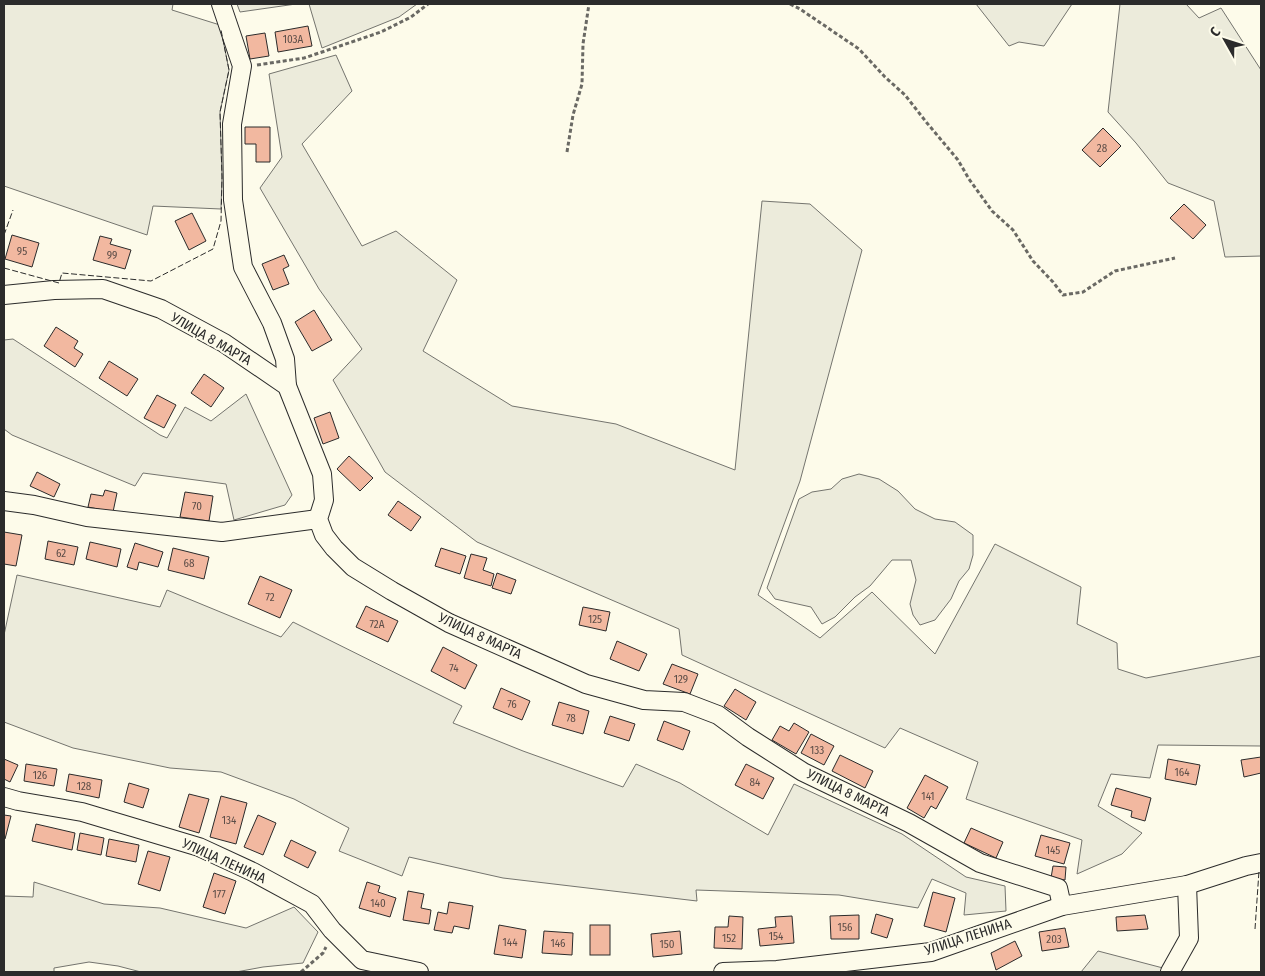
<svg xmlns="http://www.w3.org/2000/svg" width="1265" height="976" viewBox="0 0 1265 976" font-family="'Fira Sans Condensed',sans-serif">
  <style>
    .green { fill: #ecebdb; stroke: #74746e }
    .building { fill: #f2b8a0; stroke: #2b2b2b }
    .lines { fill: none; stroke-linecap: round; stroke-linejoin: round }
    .minor-casing { stroke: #2b2b2b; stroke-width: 20 }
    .path { stroke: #6a6964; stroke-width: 3; stroke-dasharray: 4 2.5; stroke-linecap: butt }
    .minor { stroke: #fdfbea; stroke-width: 18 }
    .fence { stroke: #2b2b2b; stroke-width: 1; stroke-dasharray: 6 2.5; stroke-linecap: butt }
    .labels { text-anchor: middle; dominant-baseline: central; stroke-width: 4; stroke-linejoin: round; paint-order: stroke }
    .number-label { font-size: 11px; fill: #5d4e48 }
    .street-label { font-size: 14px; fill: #2b2b2b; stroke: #fdfbea }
  </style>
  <rect width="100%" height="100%" fill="#fdfbea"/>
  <g class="green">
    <polygon points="4,4 173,4 172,10 220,25 229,70 220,112 222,177 221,209 153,206 147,235 4,186"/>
    <polygon points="237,4 296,4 240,12"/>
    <polygon points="309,4 417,4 399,17 322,48"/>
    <polygon points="976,4 1072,4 1044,46 1019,42 1009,46"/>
    <polygon points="1120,4 1186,4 1199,18 1221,8 1261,70 1261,256 1225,257 1214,201 1168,183 1136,143 1108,112"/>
    <polygon points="336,55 352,91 302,144 362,246 396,231 457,280 423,351 512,406 616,424 735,470 762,201 810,204 862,250 800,481 758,595 820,638 872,592 935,654 995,544 1081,587 1077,624 1117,643 1118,669 1146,678 1261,656 1261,746 1158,745 1150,778 1111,774 1098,806 1142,833 1122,854 1077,874 1082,840 966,799 978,762 900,728 885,748 682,655 679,629 477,542 385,472 333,380 362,349 319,289 260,188 282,157 269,74"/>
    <polygon points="13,339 160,435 167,438 185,407 211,421 246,394 292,495 285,505 234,520 226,484 143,473 135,486 12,435 4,429 4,340"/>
    <polygon points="859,474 879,479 898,491 915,509 935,519 955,522 973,535 973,555 969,569 959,581 951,599 935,620 920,625 913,615 910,604 916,580 911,560 892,560 870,586 855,597 835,617 822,624 811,607 775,599 767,588 799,499 812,492 831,489 842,479"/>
    <polygon points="17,575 160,607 167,590 281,637 293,622 462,706 453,723 523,751 623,787 636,764 680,783 768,835 794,784 902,834 966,877 1005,886 1006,911 964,915 966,893 932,879 918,908 839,895 696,890 697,901 503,878 409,857 402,876 339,851 349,828 294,799 221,772 170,768 73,748 4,722 4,635"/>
    <polygon points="34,882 104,904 160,908 246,928 294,907 318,932 303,963 263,967 236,972 141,972 118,966 89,962 54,968 54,972 4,972 4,896 33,897"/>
    <polygon points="1098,951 1163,968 1159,972 1081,972"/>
  </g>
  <g class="building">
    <polygon points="308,26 312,46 278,52 275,32"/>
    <polygon points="265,33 269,56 250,59 246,36"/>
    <polygon points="245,127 270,127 270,162 256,162 256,144 245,144"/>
    <polygon points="1103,128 1121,146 1100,167 1082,150"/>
    <polygon points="1184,204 1206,225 1193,239 1170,218"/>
    <polygon points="192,213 206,241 189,250 175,221"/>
    <polygon points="12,235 39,243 32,267 5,259"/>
    <polygon points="100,236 112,239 110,244 131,250 125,269 93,260"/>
    <polygon points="284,255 289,266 283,269 289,284 273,290 262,264"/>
    <polygon points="314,310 332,340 312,351 295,322"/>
    <polygon points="56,327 78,341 74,348 83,354 75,367 44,346"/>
    <polygon points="109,361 138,379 127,396 99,378"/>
    <polygon points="204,374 224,388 211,407 191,393"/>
    <polygon points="157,395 176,405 164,428 144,418"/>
    <polygon points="330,412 339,438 323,444 314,418"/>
    <polygon points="349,456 373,478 360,491 337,469"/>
    <polygon points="37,472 60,484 54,497 30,486"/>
    <polygon points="105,490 117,493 113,512 88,507 91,494 103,496"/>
    <polygon points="185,492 213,496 209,521 180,517"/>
    <polygon points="398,501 421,517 411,531 388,515"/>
    <polygon points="4,532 22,535 16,566 4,564"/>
    <polygon points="48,541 78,547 74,565 45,559"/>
    <polygon points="90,542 121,549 117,567 86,559"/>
    <polygon points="135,543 163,552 158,567 139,562 137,570 127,567"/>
    <polygon points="173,548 209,557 204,579 168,570"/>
    <polygon points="441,548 466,556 460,574 435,566"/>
    <polygon points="471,554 487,558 483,570 494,574 491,586 464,578"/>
    <polygon points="497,573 516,580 511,594 492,588"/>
    <polygon points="260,576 292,590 280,618 248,604"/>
    <polygon points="366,606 398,621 388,642 356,627"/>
    <polygon points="583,607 610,612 606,631 579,625"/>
    <polygon points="617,641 647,654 639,671 610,659"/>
    <polygon points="443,647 477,665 465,689 431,671"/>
    <polygon points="672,664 698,674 690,694 663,684"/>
    <polygon points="501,688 530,701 522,720 493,708"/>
    <polygon points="735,689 756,702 746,720 724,706"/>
    <polygon points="559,702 589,711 583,734 552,725"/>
    <polygon points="610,716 635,724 629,741 604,733"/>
    <polygon points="664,721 690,731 683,750 657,740"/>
    <polygon points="794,723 809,732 796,754 772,740 780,726 789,731"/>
    <polygon points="811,734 834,746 824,765 801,753"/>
    <polygon points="840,755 873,771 865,788 832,771"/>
    <polygon points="1261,757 1261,773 1244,777 1241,760"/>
    <polygon points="4,759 18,765 10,782 4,779"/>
    <polygon points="1168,759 1200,765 1196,785 1165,779"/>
    <polygon points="26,764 57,769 54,786 24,781"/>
    <polygon points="746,764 774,778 763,799 735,785"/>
    <polygon points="69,774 102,780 99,798 66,791"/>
    <polygon points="925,775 948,787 936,809 931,806 924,818 907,808"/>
    <polygon points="129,783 149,789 143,808 124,802"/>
    <polygon points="1116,788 1151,798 1145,821 1131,817 1132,811 1111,805"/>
    <polygon points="189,794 209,799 199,833 179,827"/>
    <polygon points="221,796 247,803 236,844 210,837"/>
    <polygon points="4,815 11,816 5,839 4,839"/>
    <polygon points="258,815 276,823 263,855 244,847"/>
    <polygon points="36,824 75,833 72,850 32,841"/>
    <polygon points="971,828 1003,842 996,858 964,843"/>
    <polygon points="80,833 104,838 101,855 77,850"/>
    <polygon points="1041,835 1070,843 1064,864 1035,856"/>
    <polygon points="109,839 139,845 136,862 106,856"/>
    <polygon points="291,840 316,852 308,868 284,856"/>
    <polygon points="148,851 170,857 160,891 138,884"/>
    <polygon points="1053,866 1066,867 1065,880 1051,878"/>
    <polygon points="214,873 236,881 225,914 203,907"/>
    <polygon points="367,882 380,886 378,892 396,898 390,917 359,908"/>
    <polygon points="408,891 424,894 421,908 431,910 429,924 403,920"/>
    <polygon points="933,892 955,898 946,932 924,926"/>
    <polygon points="449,902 473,906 469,929 454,926 452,933 434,930 438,912 447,914"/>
    <polygon points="876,914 893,919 887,938 871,933"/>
    <polygon points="859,915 859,939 831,939 830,916"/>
    <polygon points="1145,915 1148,929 1117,931 1116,917"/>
    <polygon points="729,916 743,917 742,949 714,948 715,927 728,927"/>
    <polygon points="792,916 794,943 760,946 758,929 776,927 775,917"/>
    <polygon points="499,925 526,930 522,958 494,954"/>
    <rect x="590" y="925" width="20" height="30"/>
    <polygon points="1065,928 1069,947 1042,951 1039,932"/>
    <polygon points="544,931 573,933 572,955 542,953"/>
    <polygon points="680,931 682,954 653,957 651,934"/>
    <polygon points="1015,941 1022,956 996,970 991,953"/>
  </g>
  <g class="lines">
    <defs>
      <g id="minor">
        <polyline points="221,4 242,66 232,124 233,200 243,267 272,323 285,359 287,386"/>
        <polyline points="4,295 54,290 103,289 161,309 224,343 287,386 322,474 324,500 318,519 324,535 334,548 353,567 392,591 449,623 586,684 644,700 684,702 718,715 748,737 803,772 909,823 980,863 1058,888 1062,906"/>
        <polyline points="4,501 34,505 87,517 222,532 318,519"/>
        <polyline points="4,797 18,801 82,812 199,847 253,872 312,904 332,930 362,960 419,972"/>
        <polyline points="723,972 777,970 931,952 1062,906 1187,885 1246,866 1261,863"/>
        <polyline points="1170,972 1189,938 1187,885"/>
      </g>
    </defs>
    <use href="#minor" class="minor-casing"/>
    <g class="path">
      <polyline points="790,4 800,9 859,49 885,77 905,95 927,123 958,160 969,179 992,211 1013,230 1033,261 1053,282 1063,295 1083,292 1115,271 1175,258"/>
      <polyline points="257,65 304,58 334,48 381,32 411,17 428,4"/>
      <polyline points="567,152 573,115 582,84 583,44 589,4"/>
      <polyline points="301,972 323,953 326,947"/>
    </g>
    <use href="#minor" class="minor"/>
    <g class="fence">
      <polyline points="4,235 13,210"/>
      <polyline points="4,268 59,283 62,273 151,281 213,249 221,221 222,177 220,112 229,70 221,30"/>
      <polyline points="1255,929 1259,871 1261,871"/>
    </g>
  </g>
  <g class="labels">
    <g class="number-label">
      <text x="293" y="39">103А</text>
      <text x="1102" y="148">28</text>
      <text x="22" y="251">95</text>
      <text x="112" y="255">99</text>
      <text x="197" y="506">70</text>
      <text x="61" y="553">62</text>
      <text x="189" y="563">68</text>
      <text x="270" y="597">72</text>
      <text x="595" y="619">125</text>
      <text x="377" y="624">72А</text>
      <text x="454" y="668">74</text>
      <text x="681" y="679">129</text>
      <text x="512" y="704">76</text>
      <text x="571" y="718">78</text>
      <text x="817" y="750">133</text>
      <text x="1182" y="772">164</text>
      <text x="40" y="775">126</text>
      <text x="755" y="782">84</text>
      <text x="84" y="786">128</text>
      <text x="928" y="796">141</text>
      <text x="229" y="820">134</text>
      <text x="1053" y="850">145</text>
      <text x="219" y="894">177</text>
      <text x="378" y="903">140</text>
      <text x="845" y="927">156</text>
      <text x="776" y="936">154</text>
      <text x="729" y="938">152</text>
      <text x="1054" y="939">203</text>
      <text x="510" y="942">144</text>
      <text x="558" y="943">146</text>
      <text x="667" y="944">150</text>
    </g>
    <g class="street-label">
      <text transform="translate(211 339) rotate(30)">УЛИЦА 8 МАРТА</text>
      <text transform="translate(480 636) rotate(25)">УЛИЦА 8 МАРТА</text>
      <text transform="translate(848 793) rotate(26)">УЛИЦА 8 МАРТА</text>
      <text transform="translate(224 861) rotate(24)">УЛИЦА ЛЕНИНА</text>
      <text transform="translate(968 937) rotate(-18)">УЛИЦА ЛЕНИНА</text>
    </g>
  </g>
  <rect width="1265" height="976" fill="none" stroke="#2b2b2b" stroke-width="10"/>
  <g transform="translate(1225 40) rotate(309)" stroke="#fdfbea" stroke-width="4" paint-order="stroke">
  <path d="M0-4L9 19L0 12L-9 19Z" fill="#2b2b2b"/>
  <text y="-8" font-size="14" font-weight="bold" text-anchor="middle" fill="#2b2b2b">С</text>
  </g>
</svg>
